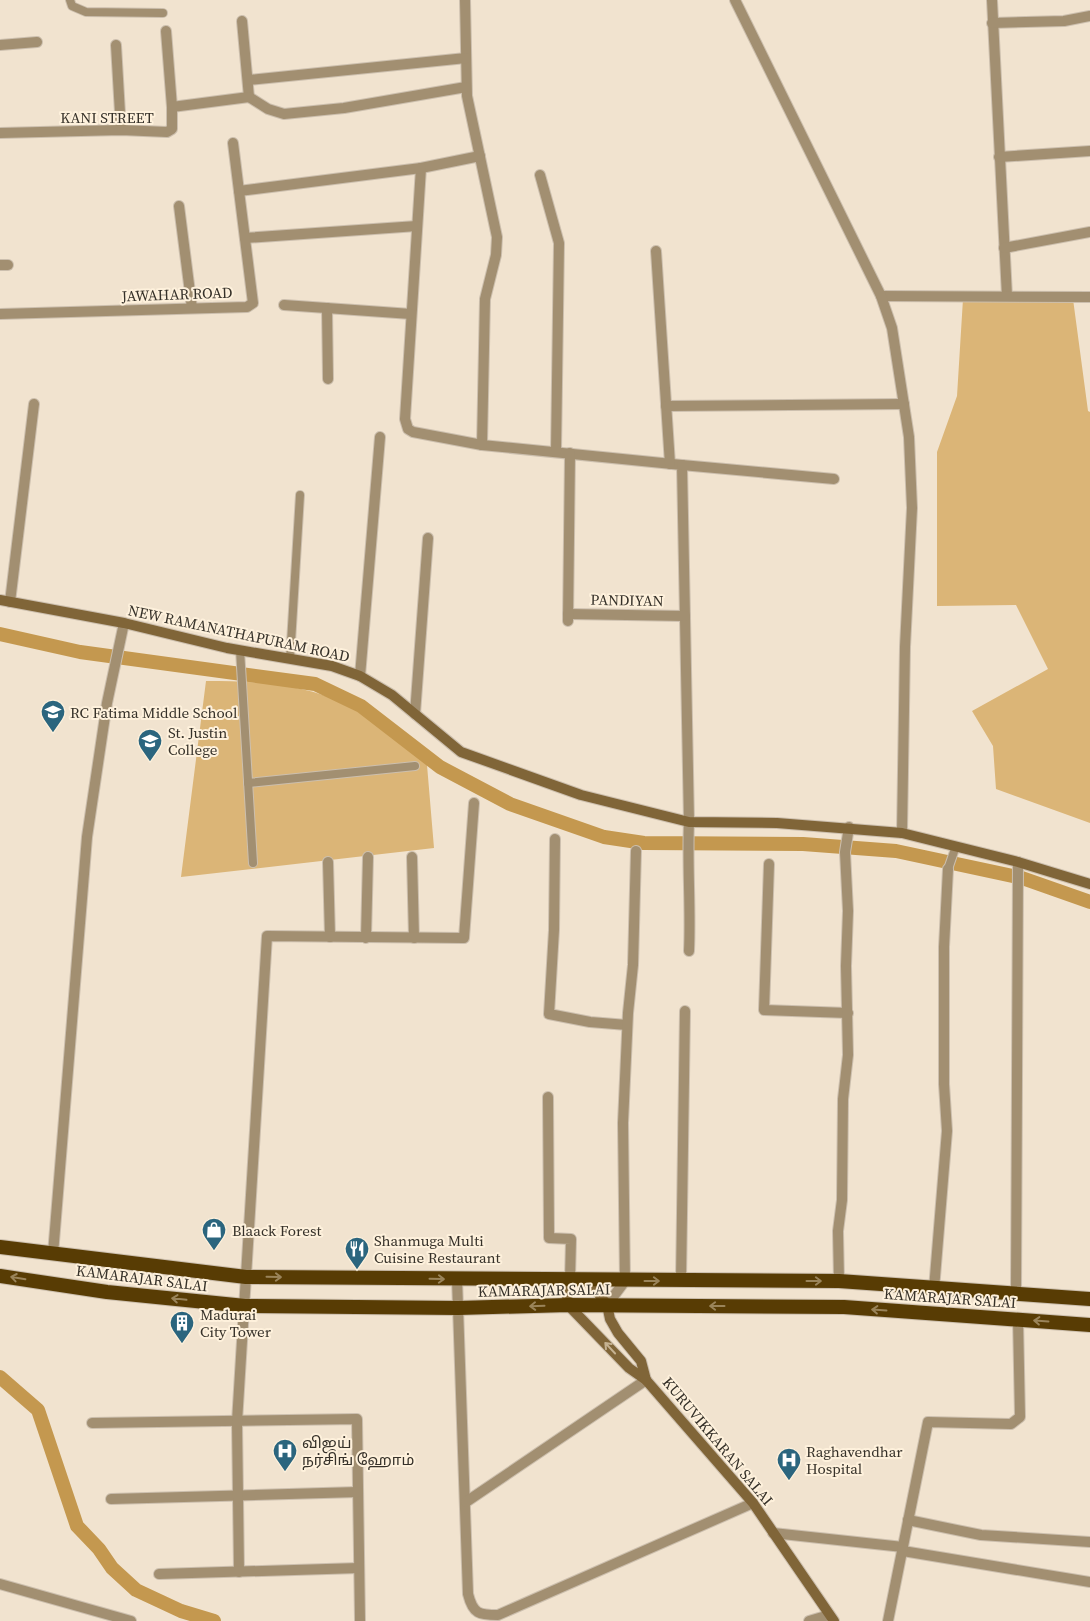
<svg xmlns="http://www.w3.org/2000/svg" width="1090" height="1621" viewBox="0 0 1090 1621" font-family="'Source Serif 4','Noto Sans Tamil',serif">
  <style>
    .green { fill: #dbb577 }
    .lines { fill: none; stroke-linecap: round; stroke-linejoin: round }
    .canal { stroke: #c4984f; stroke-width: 14 }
    .service-casing { stroke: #ccbfae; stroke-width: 10 }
    .minor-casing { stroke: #ccbfae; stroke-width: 12 }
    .tertiary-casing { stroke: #ccbfae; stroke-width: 12 }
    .secondary-casing { stroke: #ccbfae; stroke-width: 12 }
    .trunk-casing { stroke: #ccbfae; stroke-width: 16 }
    .service { stroke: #a28f71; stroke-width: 8 }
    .minor { stroke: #a28f71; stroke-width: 10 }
    .tertiary { stroke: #a28f71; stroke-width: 10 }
    .secondary { stroke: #806538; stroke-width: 10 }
    .trunk { stroke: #583c04; stroke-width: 14 }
    .oneway { stroke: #9a845a }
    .oneway2 { stroke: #c5b292 }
    .labels { text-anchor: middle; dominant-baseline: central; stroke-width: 4; stroke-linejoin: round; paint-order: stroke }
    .street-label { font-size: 15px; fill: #363129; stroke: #fef1dc }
    .poi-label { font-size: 15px; fill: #363129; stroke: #fef1dc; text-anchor: start }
  </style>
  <rect width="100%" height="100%" fill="#f1e3cf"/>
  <g class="green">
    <polygon points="963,299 1073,299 1088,411 1090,412 1090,823 996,789 993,746 972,711 1048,669 1016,605 937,606 937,452 957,396"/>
    <path d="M206 681C255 681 302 683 347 705 376 720 402 745 427 765L434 848 181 877Z"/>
  </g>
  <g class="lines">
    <g class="canal">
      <polyline points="0,634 80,652 315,684 361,706 440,767 510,804 604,837 644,843 803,844 896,851 1022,878 1090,902"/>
      <polyline points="0,1377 38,1410 77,1526 99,1549 112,1568 136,1590 181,1611 214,1621"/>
    </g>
    <defs>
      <g id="service">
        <polyline points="70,0 72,6 86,12 163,13"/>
        <polyline points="240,650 253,863"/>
        <polyline points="290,659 300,495"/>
        <polyline points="248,783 415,766"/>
        <polyline points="948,869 956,846"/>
      </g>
      <g id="minor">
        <path d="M465 0 467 96 497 237 496 255 485 299 482 445 682 465 689 822C687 865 691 908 689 951"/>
        <polyline points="992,0 1007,296"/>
        <polyline points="242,21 249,97"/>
        <polyline points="992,23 1064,21 1090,16"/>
        <polyline points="166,31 172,107"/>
        <polyline points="0,45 37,42"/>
        <polyline points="116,45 121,130"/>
        <polyline points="249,80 466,58"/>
        <polyline points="249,97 268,109 284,114 344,108 466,87"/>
        <polyline points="0,133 121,130 167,132 172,129 172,107 249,97"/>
        <polyline points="480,156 421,168 405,419 408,429 413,432 482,445"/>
        <polyline points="999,157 1090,151"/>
        <polyline points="540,175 559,243 556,452"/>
        <polyline points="239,191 421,168"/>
        <polyline points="179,206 192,308"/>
        <polyline points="245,238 417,226"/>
        <polyline points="1004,248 1090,232"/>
        <polyline points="656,251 670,464"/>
        <polyline points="0,265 8,265"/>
        <polyline points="881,296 1090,297"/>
        <polyline points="284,305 411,314"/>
        <polyline points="327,308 328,379"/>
        <polyline points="0,314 247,307 253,303 233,143"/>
        <polyline points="666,406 904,404"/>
        <polyline points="682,465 834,479"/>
        <polyline points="10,602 34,404"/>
        <polyline points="568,614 685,616"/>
        <polyline points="568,621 570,453"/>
        <polyline points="360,676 380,437"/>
        <polyline points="415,714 428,538"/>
        <polyline points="555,839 554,930 549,1014 590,1022 627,1025"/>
        <polyline points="412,857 414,938"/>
        <polyline points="328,862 330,937"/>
        <polyline points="769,864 764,1010 848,1013"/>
        <polyline points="366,938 368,857"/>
        <polyline points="548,1097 549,1238 571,1239 570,1280"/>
        <polyline points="53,1254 87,837 107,703 124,623"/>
        <path d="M457 1279 468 1594C473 1614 479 1615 498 1615L753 1503"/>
        <polyline points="681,1281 685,1011"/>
        <polyline points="839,1281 838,1231 842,1200 843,1099 848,1055 846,966 848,911 845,852 849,827"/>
        <polyline points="934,1289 947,1131 944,1084 944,947 948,869"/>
        <polyline points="1016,1294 1018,862"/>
        <polyline points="607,1305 625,1281 623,1123 628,1013 633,965 636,851"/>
        <polyline points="92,1423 357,1419 360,1621"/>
        <polyline points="111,1499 358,1492"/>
        <polyline points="466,1502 646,1380"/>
        <polyline points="908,1520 981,1535 1090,1542"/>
        <polyline points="773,1533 903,1547"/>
        <polyline points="903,1551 1090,1582"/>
        <polyline points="239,1572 237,1422 267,936 464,938 474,803"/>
        <polyline points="159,1574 359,1568"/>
        <polyline points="0,1584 131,1621"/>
        <polyline points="809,1621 829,1615"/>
        <polyline points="888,1621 928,1422 1011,1424 1020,1417 1018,1319"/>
      </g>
      <polyline id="tertiary" points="735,0 881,296 892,328 909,437 912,508 905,647 902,833"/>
      <g id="secondary">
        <polyline points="0,600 124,623 227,648 332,666 360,676 392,695 461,752 581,795 689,822 777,823 902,833 1018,862 1090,884"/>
        <polyline points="566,1280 568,1305 629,1368 646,1380 753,1503 834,1621"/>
        <polyline points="589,1281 607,1305 610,1319 618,1333 641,1361 646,1380"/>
      </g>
      <g id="trunk">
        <polyline points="0,1247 246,1277 839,1281 1090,1299"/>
        <polyline points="0,1276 107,1292 245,1306 458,1308 568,1305 844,1307 1090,1325"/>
      </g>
    </defs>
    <use href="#service" class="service-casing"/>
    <use href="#minor" class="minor-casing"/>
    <use href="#tertiary" class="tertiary-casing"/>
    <use href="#secondary" class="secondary-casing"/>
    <use href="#trunk" class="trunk-casing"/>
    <use href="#service" class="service"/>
    <use href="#minor" class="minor"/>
    <use href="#tertiary" class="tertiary"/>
    <use href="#secondary" class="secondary"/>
    <use href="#trunk" class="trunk"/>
  </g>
  <defs><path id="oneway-shaft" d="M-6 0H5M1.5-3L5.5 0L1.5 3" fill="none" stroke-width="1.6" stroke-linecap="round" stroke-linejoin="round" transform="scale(1.25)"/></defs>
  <g class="oneway">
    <use href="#oneway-shaft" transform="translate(274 1277) rotate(1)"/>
    <use href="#oneway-shaft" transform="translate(18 1278) rotate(-171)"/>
    <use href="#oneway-shaft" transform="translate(437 1279) rotate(1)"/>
    <use href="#oneway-shaft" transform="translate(652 1281)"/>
    <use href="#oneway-shaft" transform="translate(814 1281)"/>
    <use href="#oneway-shaft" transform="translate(179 1299) rotate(-174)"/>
    <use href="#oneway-shaft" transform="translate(537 1306) rotate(178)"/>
    <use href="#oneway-shaft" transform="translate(717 1306) rotate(-180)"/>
    <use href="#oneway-shaft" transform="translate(879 1310) rotate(-176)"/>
    <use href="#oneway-shaft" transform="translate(1041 1321) rotate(-176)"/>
  </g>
  <use class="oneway2" href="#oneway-shaft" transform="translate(610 1348) rotate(-133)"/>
  <defs>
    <symbol id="school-pin" viewBox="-11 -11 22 30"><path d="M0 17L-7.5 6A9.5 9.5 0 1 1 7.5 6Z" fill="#2b657e" stroke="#fef1dc"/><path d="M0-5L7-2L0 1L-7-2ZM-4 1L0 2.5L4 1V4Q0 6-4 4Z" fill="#fff"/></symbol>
    <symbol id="shop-pin" viewBox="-11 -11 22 30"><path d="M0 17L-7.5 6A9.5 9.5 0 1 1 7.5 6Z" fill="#2b657e" stroke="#fef1dc"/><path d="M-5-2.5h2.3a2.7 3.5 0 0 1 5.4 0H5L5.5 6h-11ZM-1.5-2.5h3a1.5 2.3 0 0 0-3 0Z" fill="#fff"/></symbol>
    <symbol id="restaurant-pin" viewBox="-11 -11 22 30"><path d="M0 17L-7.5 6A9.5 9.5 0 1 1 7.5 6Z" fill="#2b657e" stroke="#fef1dc"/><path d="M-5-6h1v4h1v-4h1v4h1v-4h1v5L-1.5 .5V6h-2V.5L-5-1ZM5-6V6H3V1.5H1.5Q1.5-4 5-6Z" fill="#fff"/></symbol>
    <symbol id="building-pin" viewBox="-11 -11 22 30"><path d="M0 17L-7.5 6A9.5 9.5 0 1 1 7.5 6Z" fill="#2b657e" stroke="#fef1dc"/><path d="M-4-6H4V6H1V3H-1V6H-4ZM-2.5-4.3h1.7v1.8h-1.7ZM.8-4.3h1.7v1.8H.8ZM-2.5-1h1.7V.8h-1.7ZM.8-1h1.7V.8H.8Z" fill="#fff"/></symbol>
    <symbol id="hospital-pin" viewBox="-11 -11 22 30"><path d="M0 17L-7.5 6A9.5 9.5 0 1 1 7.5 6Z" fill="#2b657e" stroke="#fef1dc"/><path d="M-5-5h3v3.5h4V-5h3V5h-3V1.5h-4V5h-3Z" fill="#fff"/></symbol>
  </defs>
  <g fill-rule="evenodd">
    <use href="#school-pin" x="39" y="698" width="28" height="38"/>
    <use href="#school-pin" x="136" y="727" width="28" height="38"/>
    <use href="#shop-pin" x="200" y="1216" width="28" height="38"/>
    <use href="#restaurant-pin" x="343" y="1235" width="28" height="38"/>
    <use href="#building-pin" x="168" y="1309" width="28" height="38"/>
    <use href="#hospital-pin" x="271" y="1437" width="28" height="38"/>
    <use href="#hospital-pin" x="775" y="1446" width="28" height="38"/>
  </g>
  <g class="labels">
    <g class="street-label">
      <text x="107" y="117">KANI STREET</text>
      <text transform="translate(177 294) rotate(-2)">JAWAHAR ROAD</text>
      <text transform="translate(627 600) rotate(1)">PANDIYAN</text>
      <text transform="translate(239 633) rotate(12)">NEW RAMANATHAPURAM ROAD</text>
      <text transform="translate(142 1278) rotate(7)">KAMARAJAR SALAI</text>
      <text transform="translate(544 1290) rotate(-1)">KAMARAJAR SALAI</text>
      <text transform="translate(950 1298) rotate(4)">KAMARAJAR SALAI</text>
      <text transform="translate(718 1441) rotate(50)">KURUVIKKARAN SALAI</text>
    </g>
    <g class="poi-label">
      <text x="70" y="712">RC Fatima Middle School</text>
      <text x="168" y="732">St. Justin<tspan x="168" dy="17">College</tspan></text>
      <text x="232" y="1230">Blaack Forest</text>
      <text x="374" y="1240">Shanmuga Multi<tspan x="374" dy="17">Cuisine Restaurant</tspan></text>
      <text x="200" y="1314">Madurai<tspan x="200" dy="17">City Tower</tspan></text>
      <text x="302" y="1442">விஜய்<tspan x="302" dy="17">நர்சிங் ஹோம்</tspan></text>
      <text x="806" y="1451">Raghavendhar<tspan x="806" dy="17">Hospital</tspan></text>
    </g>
  </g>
</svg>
